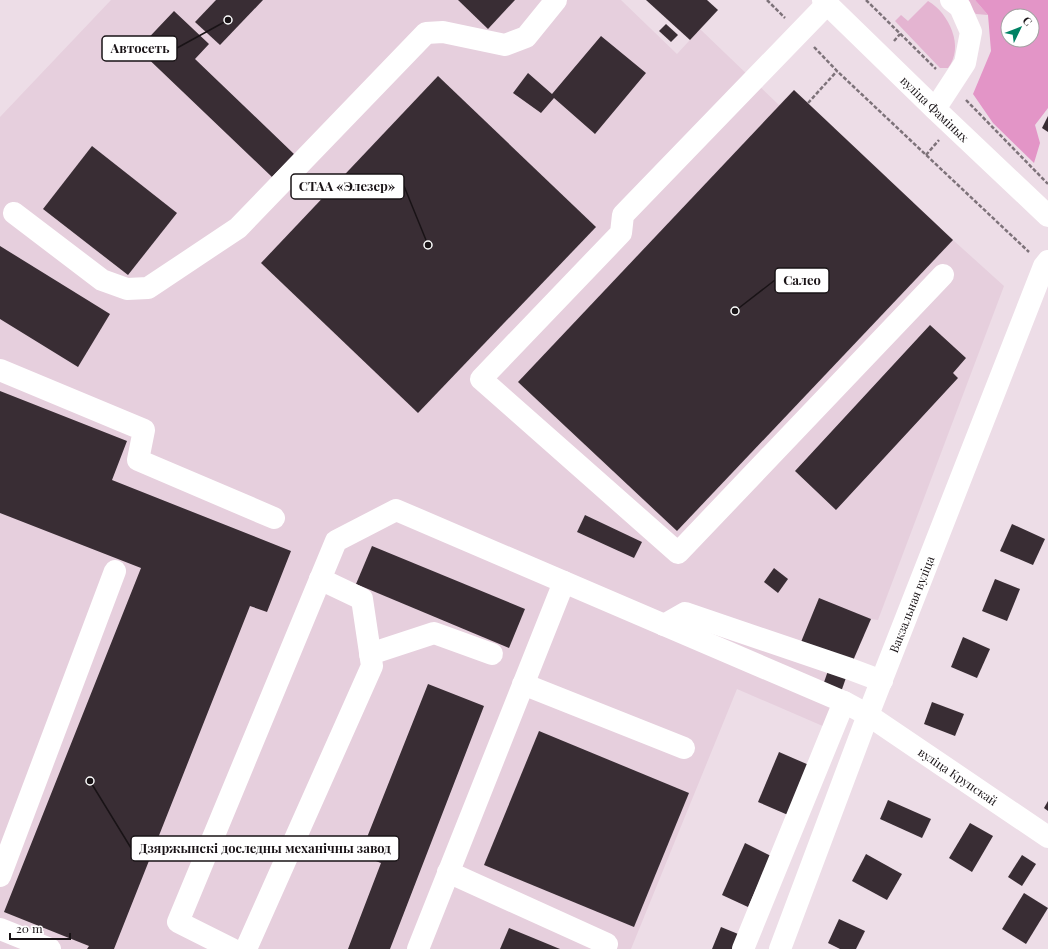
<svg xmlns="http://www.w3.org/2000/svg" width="1048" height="949" viewBox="0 0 1048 949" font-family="'Playfair Display',serif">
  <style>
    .built { fill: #e6cfdd; fill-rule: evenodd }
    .green { fill: #e4b4d1 }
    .forest { fill: #e395c7; fill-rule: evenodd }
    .building { fill: #392d34 }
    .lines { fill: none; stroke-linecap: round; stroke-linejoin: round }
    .path { stroke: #7d7279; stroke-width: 2.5; stroke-dasharray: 4 2; stroke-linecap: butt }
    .minor { stroke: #fff; stroke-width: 22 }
    .major { stroke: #fff; stroke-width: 22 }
    .labels { text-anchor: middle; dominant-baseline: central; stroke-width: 4; stroke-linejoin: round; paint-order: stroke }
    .street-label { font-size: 12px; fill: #191316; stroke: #fff }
    .leader { fill: none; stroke: #191316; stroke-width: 1.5 }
    .callout-dot { fill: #191316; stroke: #fff; stroke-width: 1.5 }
    .callout { fill: #fff; stroke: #191316; stroke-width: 1.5 }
    .callout-label { font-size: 13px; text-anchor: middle; font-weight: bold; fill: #191316 }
  </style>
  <rect width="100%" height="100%" fill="#eddde7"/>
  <path class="built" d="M111 0H621L677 54 700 29 779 105 794 90 953 240 1004 286 878 620 871 619 825 727 737 689 631 949H0V117ZM585 515 641 542 634 558 577 532Z"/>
  <g class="green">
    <polygon points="961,0 975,0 988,15 976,14"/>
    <path d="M928 1C949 13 965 47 948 68H940L895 21 901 15 908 21Z"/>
  </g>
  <path class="forest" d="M975 0H1048V108L1035 125 1040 143 1034 163 993 123 973 94 991 51 988 15ZM1008 16H1032V40H1008Z"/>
  <g class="building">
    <polygon points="216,0 263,0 220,45 195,22"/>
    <polygon points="458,0 515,0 488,29"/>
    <polygon points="646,0 707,0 718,10 690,40"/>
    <polygon points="174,11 209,44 195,59 294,154 272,177 138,49"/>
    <polygon points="666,24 678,35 671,42 659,31"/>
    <polygon points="601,36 646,73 595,134 554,98 541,113 513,93 528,73 552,94"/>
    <polygon points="438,76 596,227 418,413 261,263"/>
    <polygon points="794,90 953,240 677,531 518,382"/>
    <polygon points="1048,116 1048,132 1042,128"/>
    <polygon points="92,146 177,213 128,275 43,209"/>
    <polygon points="0,246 110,314 78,367 0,319"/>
    <polygon points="930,325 966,358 953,373 958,378 836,510 795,471"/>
    <polygon points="0,391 127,441 112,480 291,551 267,612 250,606 114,949 87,949 89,946 4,912 141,568 0,513"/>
    <polygon points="585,515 642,542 634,558 577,532"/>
    <polygon points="1012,524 1045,539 1033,565 1000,551"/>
    <polygon points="372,546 525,609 509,648 356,584"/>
    <polygon points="774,568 788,579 778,593 764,582"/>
    <polygon points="995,579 1020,589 1007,621 982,611"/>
    <polygon points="819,598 871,619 852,663 801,642"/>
    <polygon points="963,637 990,649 977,678 951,667"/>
    <polygon points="829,668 847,675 841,692 823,685"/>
    <polygon points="428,684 484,706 390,949 348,949 381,863 360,855"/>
    <polygon points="932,702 964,714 955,736 924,724"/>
    <polygon points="539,731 689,793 634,927 484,865"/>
    <polygon points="779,752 809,765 788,815 758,802"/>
    <polygon points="888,800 931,819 922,838 880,819"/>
    <polygon points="1048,801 1048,811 1044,808"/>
    <polygon points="970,823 993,836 972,872 949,858"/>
    <polygon points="745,843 771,856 748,907 722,895"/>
    <polygon points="866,854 902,874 887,900 852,881"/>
    <polygon points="1022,855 1036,864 1022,886 1008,877"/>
    <polygon points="1024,893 1048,908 1026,944 1002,929"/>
    <polygon points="839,919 865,931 856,949 840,949 828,943"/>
    <polygon points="721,927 743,936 738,949 712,949"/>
    <polygon points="509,928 560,949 500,949"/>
  </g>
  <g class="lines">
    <g class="path">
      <polyline points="767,0 785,18"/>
      <polyline points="866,0 936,69"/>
      <polyline points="894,41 900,34"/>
      <polyline points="814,47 837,71 1029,252"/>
      <polyline points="966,100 1048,184"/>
      <polyline points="808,103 837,71"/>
      <polyline points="926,155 939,140"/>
    </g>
    <g class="minor">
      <polyline points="827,4 623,215 621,233 481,379 678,553 943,275"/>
      <polyline points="935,109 965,63 971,32 960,7 951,0"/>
      <polyline points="14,213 102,280 127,289 148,288 238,228 426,33 443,32 505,45 526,37 556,0"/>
      <polyline points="0,370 144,430 138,460 274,518"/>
      <polyline points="664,625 685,613 850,669 882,681"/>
      <polyline points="370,654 434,633 492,654"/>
      <polyline points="523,684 684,748"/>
      <polyline points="448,872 607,944 605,949"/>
      <polyline points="0,876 115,571"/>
      <polyline points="0,929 50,949"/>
      <path id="s1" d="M232 949 178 922 336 541 396 510 844 702 868 715 1048 837"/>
      <polyline points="246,949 372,666 362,599 320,579"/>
      <polyline points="418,949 564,582"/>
      <polyline points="743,949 844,702"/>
      <path id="s2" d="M780 949 868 715 1044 266 1048 261"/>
    </g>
    <path class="major" id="s3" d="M823 0 935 109 1048 216"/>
  </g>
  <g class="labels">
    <g class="street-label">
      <text stroke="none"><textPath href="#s3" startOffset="156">вуліца Фаміных</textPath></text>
      <text stroke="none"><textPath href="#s2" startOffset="369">Вакзальная вуліца</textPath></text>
      <text stroke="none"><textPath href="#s1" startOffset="1164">вуліца Крупскай</textPath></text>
    </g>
  </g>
  <path class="leader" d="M228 20L177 48M428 245L404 186M735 311L775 280M90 781L131 848"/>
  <g class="callout-dot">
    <circle cx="228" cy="20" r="4"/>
    <circle cx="428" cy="245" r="4"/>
    <circle cx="735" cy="311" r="4"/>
    <circle cx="90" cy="781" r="4"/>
  </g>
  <g class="callout">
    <rect x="102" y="36" width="75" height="25" rx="4"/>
    <rect x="291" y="174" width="113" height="25" rx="4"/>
    <rect x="775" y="268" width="54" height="25" rx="4"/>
    <rect x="131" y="836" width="268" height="25" rx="4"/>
  </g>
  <g class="callout-label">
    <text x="140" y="53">Автосеть</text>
    <text x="347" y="191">СТАА «Элезер»</text>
    <text x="802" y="285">Салео</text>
    <text x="265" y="853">Дзяржынскі доследны механічны завод</text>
  </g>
  <g transform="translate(1020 28) rotate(47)"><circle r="19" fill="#ffffff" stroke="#a3a1a2"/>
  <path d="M0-3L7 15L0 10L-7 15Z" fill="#008264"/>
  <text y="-6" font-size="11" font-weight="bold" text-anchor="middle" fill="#191316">С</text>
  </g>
  <path d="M10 933v6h60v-6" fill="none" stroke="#191316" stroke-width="2"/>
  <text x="16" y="933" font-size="12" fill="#191316" stroke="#ffffff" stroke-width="3" paint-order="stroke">20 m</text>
</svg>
